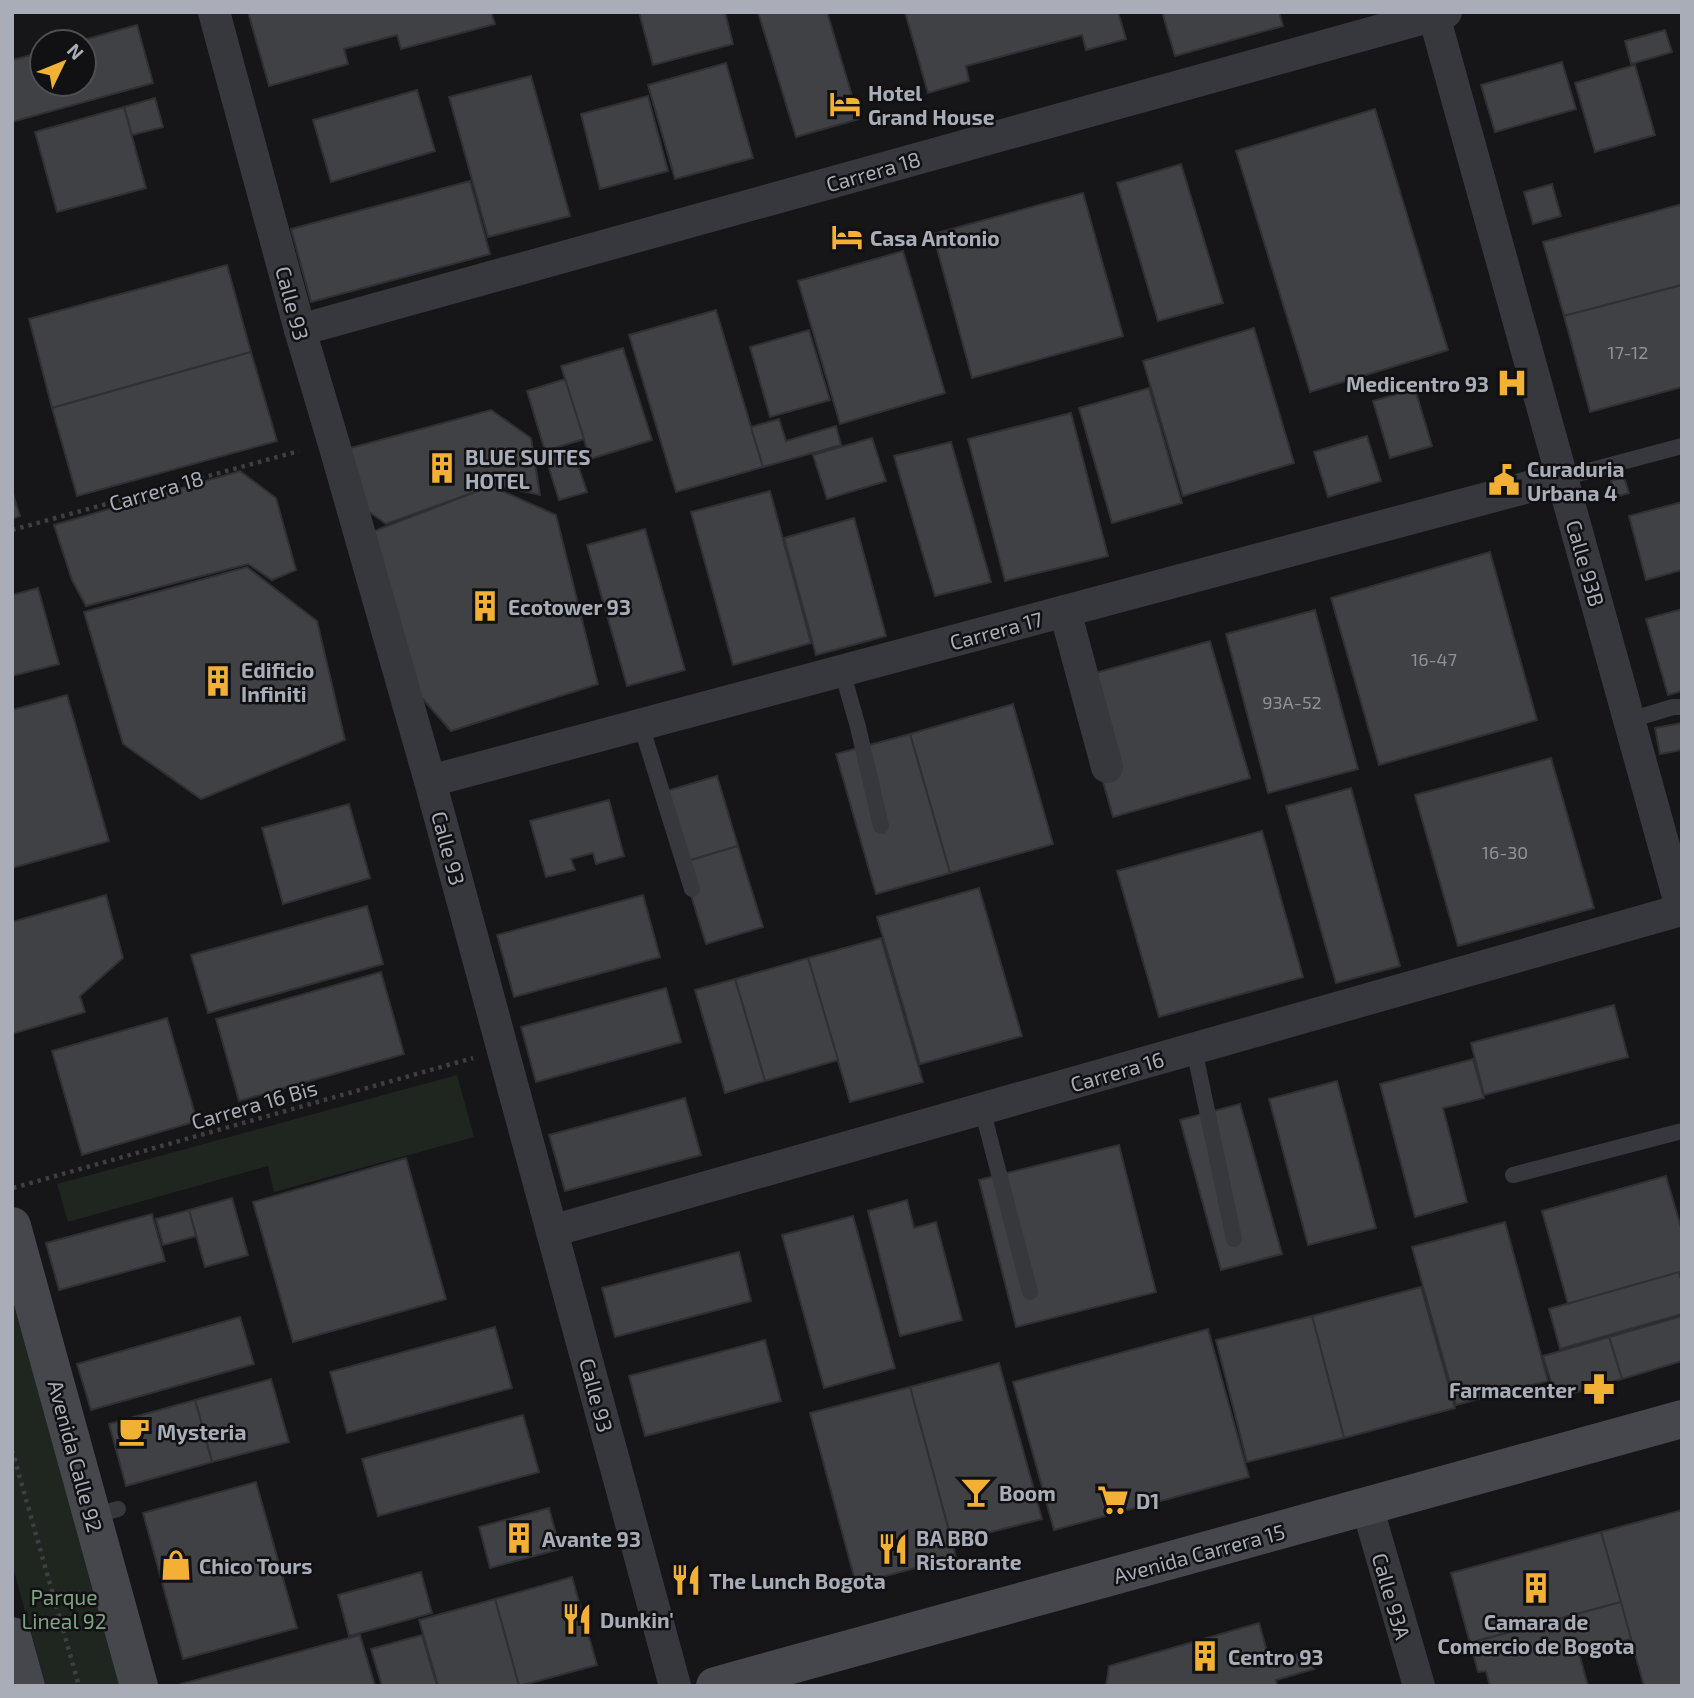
<svg xmlns="http://www.w3.org/2000/svg" width="1694" height="1698" viewBox="0 0 1694 1698" font-family="'Exo 2',sans-serif">
  <style>
    .green { fill: #1e261f }
    .building { fill: #404145; stroke: #303034; stroke-width: 2 }
    .lines { fill: none; stroke-linecap: round; stroke-linejoin: round }
    .path { stroke: #3d3f44; stroke-width: 4.5; stroke-dasharray: 3.5 5; stroke-linecap: butt }
    .service { stroke: #37383d; stroke-width: 16 }
    .minor { stroke: #37383d; stroke-width: 32 }
    .secondary { stroke: #45474d; stroke-width: 38 }
    .labels { text-anchor: middle; dominant-baseline: central; stroke-width: 5; stroke-linejoin: round; paint-order: stroke }
    .number-label { font-size: 18px; fill: #8e929b }
    .poi-label { font-size: 21px; font-weight: bold; fill: #a8adb8; stroke: #111113; text-anchor: start }
    .street-label { font-size: 21px; fill: #a8adb8; stroke: #111113 }
    .park-label { font-size: 21px; fill: #7fa381; stroke: #111113 }
  </style>
  <rect width="100%" height="100%" fill="#161618"/>
  <g class="green">
    <polygon points="457,1075 474,1137 274,1192 268,1166 68,1222 57,1184"/>
    <polygon points="12,1278 126,1686 46,1686 12,1564"/>
  </g>
  <g class="building">
    <polygon points="248,12 491,12 495,24 401,49 397,35 344,49 348,64 269,86"/>
    <polygon points="639,12 725,12 733,44 653,65"/>
    <polygon points="758,12 827,12 859,119 796,137"/>
    <polygon points="905,12 1118,12 1126,39 1086,50 1082,35 966,66 969,81 928,93"/>
    <polygon points="1162,12 1279,12 1283,26 1175,56"/>
    <polygon points="137,25 153,83 12,122 12,60 42,52 42,84 84,84 84,42 76,42"/>
    <polygon points="1665,30 1672,52 1631,64 1625,41"/>
    <polygon points="1562,62 1576,109 1495,132 1481,85"/>
    <polygon points="726,63 753,158 675,179 648,85"/>
    <polygon points="1635,65 1655,135 1595,152 1575,83"/>
    <polygon points="531,76 570,216 488,237 449,97"/>
    <polygon points="417,90 435,151 331,182 313,120"/>
    <polygon points="648,96 668,171 600,189 581,114"/>
    <polygon points="155,98 163,127 132,135 124,107"/>
    <polygon points="124,107 146,188 57,212 35,132"/>
    <polygon points="1375,109 1448,350 1310,392 1236,151"/>
    <polygon points="1181,164 1223,303 1158,321 1117,183"/>
    <polygon points="470,181 490,254 311,302 291,229"/>
    <polygon points="1552,184 1561,216 1533,224 1524,192"/>
    <polygon points="1083,193 1123,336 972,378 933,234"/>
    <polygon points="1682,204 1682,285 1564,316 1543,242"/>
    <polygon points="903,251 945,393 840,424 798,281"/>
    <polygon points="227,265 251,352 52,408 29,319"/>
    <polygon points="1682,285 1682,387 1590,412 1564,316"/>
    <polygon points="716,310 763,467 676,492 629,335"/>
    <polygon points="1254,328 1294,463 1183,496 1143,361"/>
    <polygon points="809,330 830,400 770,417 750,347"/>
    <polygon points="623,348 652,440 590,459 561,366"/>
    <polygon points="251,352 277,441 77,496 52,408"/>
    <polygon points="565,379 584,439 545,451 527,391"/>
    <polygon points="1149,388 1182,503 1112,523 1079,408"/>
    <polygon points="1415,389 1432,446 1390,458 1373,401"/>
    <polygon points="491,410 531,438 540,495 494,485 386,524 357,503 343,450"/>
    <polygon points="1071,413 1108,556 1005,581 968,439"/>
    <polygon points="779,419 786,441 836,426 841,445 763,467 751,427"/>
    <polygon points="1367,436 1381,481 1328,497 1314,452"/>
    <polygon points="872,438 886,481 827,499 813,455"/>
    <polygon points="951,442 991,582 935,596 894,456"/>
    <polygon points="573,450 587,492 559,500 546,459"/>
    <polygon points="240,471 276,498 296,570 272,580 248,564 86,606 72,580 54,525"/>
    <polygon points="1624,477 1629,493 1615,497 1611,481"/>
    <polygon points="491,486 556,515 598,684 451,731 407,681 374,531"/>
    <polygon points="12,491 20,516 12,519"/>
    <polygon points="770,491 811,643 733,665 691,512"/>
    <polygon points="1682,502 1682,570 1646,580 1629,516"/>
    <polygon points="854,518 886,636 816,655 784,538"/>
    <polygon points="645,529 685,670 627,686 587,545"/>
    <polygon points="1490,552 1537,720 1379,765 1331,598"/>
    <polygon points="247,567 317,621 345,740 201,799 123,744 84,612"/>
    <polygon points="38,588 59,664 12,676 12,595"/>
    <polygon points="1682,609 1682,691 1668,695 1646,619"/>
    <polygon points="1315,610 1358,769 1268,793 1226,634"/>
    <polygon points="1210,641 1250,778 1113,817 1074,679"/>
    <polygon points="67,695 109,841 12,868 12,710"/>
    <polygon points="1013,704 1053,844 950,873 910,734"/>
    <polygon points="1682,723 1682,750 1660,754 1655,728"/>
    <polygon points="910,734 950,873 876,894 836,754"/>
    <polygon points="1551,758 1594,908 1458,946 1415,795"/>
    <polygon points="717,776 738,846 681,863 660,793"/>
    <polygon points="1351,788 1400,966 1336,983 1286,806"/>
    <polygon points="609,800 624,856 596,864 593,853 571,859 575,870 546,877 530,821"/>
    <polygon points="349,804 370,878 283,904 262,828"/>
    <polygon points="1262,831 1303,977 1159,1017 1117,871"/>
    <polygon points="738,846 763,927 706,944 681,863"/>
    <polygon points="979,888 1022,1036 920,1064 877,917"/>
    <polygon points="106,895 123,958 80,996 85,1012 12,1034 12,922"/>
    <polygon points="643,895 660,957 514,997 497,935"/>
    <polygon points="367,906 383,964 208,1013 191,955"/>
    <polygon points="881,938 923,1082 850,1102 808,958"/>
    <polygon points="808,958 838,1060 765,1081 735,979"/>
    <polygon points="381,972 404,1054 239,1101 216,1019"/>
    <polygon points="735,979 765,1081 725,1093 695,990"/>
    <polygon points="666,988 681,1042 536,1082 521,1027"/>
    <polygon points="1614,1005 1628,1057 1484,1095 1471,1043"/>
    <polygon points="167,1018 197,1121 82,1155 52,1051"/>
    <polygon points="1473,1059 1484,1098 1443,1108 1467,1202 1415,1217 1380,1084"/>
    <polygon points="1337,1081 1376,1228 1308,1245 1269,1099"/>
    <polygon points="685,1098 701,1155 565,1191 549,1135"/>
    <polygon points="1240,1104 1282,1254 1221,1270 1180,1120"/>
    <polygon points="1119,1145 1156,1292 1016,1327 979,1180"/>
    <polygon points="406,1158 446,1299 293,1342 253,1202"/>
    <polygon points="1666,1176 1682,1231 1682,1272 1568,1304 1542,1211"/>
    <polygon points="232,1198 248,1255 205,1267 189,1210"/>
    <polygon points="907,1200 914,1228 936,1222 962,1320 900,1336 868,1211"/>
    <polygon points="189,1210 196,1236 163,1245 156,1219"/>
    <polygon points="152,1214 165,1261 59,1290 46,1243"/>
    <polygon points="853,1216 895,1368 824,1388 782,1235"/>
    <polygon points="1505,1222 1548,1381 1456,1405 1412,1247"/>
    <polygon points="739,1252 751,1301 615,1337 602,1288"/>
    <polygon points="1679,1272 1682,1282 1682,1314 1560,1349 1549,1309"/>
    <polygon points="1421,1287 1455,1408 1344,1438 1312,1316"/>
    <polygon points="1312,1316 1344,1438 1247,1462 1216,1340"/>
    <polygon points="1682,1316 1682,1361 1622,1379 1609,1337"/>
    <polygon points="240,1317 254,1364 91,1410 77,1364"/>
    <polygon points="495,1327 512,1388 347,1433 330,1372"/>
    <polygon points="1208,1329 1249,1477 1054,1530 1013,1382"/>
    <polygon points="1609,1337 1622,1379 1556,1398 1543,1356"/>
    <polygon points="765,1340 781,1401 645,1436 629,1376"/>
    <polygon points="999,1363 1042,1519 952,1542 910,1387"/>
    <polygon points="271,1379 289,1442 212,1462 195,1400"/>
    <polygon points="910,1387 956,1557 856,1584 810,1413"/>
    <polygon points="195,1400 212,1462 126,1486 109,1424"/>
    <polygon points="523,1415 539,1472 378,1516 362,1459"/>
    <polygon points="256,1482 297,1628 183,1659 143,1513"/>
    <polygon points="549,1508 560,1549 490,1568 479,1527"/>
    <polygon points="1682,1510 1682,1685 1644,1686 1601,1532"/>
    <polygon points="1601,1532 1621,1602 1470,1643 1451,1573"/>
    <polygon points="421,1572 432,1613 349,1636 338,1595"/>
    <polygon points="572,1577 597,1665 519,1686 495,1599"/>
    <polygon points="495,1599 519,1686 438,1686 419,1620"/>
    <polygon points="1621,1602 1631,1639 1579,1653 1588,1686 1490,1686 1486,1671 1478,1672 1470,1643"/>
    <polygon points="1259,1623 1270,1662 1309,1651 1314,1669 1276,1680 1277,1686 1106,1686 1109,1666"/>
    <polygon points="360,1635 375,1686 174,1686"/>
    <polygon points="422,1635 437,1686 382,1686 371,1649"/>
  </g>
  <g class="lines">
    <g class="path">
      <polyline points="12,530 299,451"/>
      <polyline points="13,1188 473,1058"/>
      <polyline points="12,1450 79,1686"/>
    </g>
    <g class="service">
      <polyline points="1562,478 1682,446"/>
      <polyline points="842,671 858,727 881,826"/>
      <polyline points="1630,720 1673,707 1682,707"/>
      <polyline points="641,725 692,889"/>
      <polyline points="1194,1049 1234,1239"/>
      <polyline points="982,1109 1030,1292"/>
      <polyline points="1513,1175 1682,1131"/>
      <polyline points="92,1516 118,1509"/>
    </g>
    <g class="minor">
      <polyline points="214,12 300,330 336,451 430,781 675,1686"/>
      <polyline points="1433,12 1682,911"/>
      <polyline points="300,330 1446,12"/>
      <polyline points="1065,611 1107,767"/>
      <polyline points="430,781 1562,478"/>
      <polyline points="552,1231 1681,910"/>
      <polyline points="1367,1506 1419,1686"/>
    </g>
    <g class="secondary">
      <polyline points="12,1226 139,1686"/>
      <polyline points="12,1636 26,1686"/>
      <polyline points="715,1686 1682,1419"/>
    </g>
  </g>
  <defs>
    <symbol id="hotel-bare" viewBox="-9 -9 18 18"><path d="M-6-4.5h1.5V1H6V5H4.5V3h-9V5H-6ZM-4 0a1.8 1.8 0 1 1 3.6 0ZM.5 0V-2.5h3Q6-2.5 6 0Z" fill="#f2b134" stroke="#111113" stroke-width="2.5" paint-order="stroke"/></symbol>
    <symbol id="hospital-bare" viewBox="-9 -9 18 18"><path d="M-5-5h3v3.5h4V-5h3V5h-3V1.5h-4V5h-3Z" fill="#f2b134" stroke="#111113" stroke-width="2.5" paint-order="stroke"/></symbol>
    <symbol id="building-bare" viewBox="-9 -9 18 18"><path d="M-4-6H4V6H1V3H-1V6H-4ZM-2.5-4.3h1.7v1.8h-1.7ZM.8-4.3h1.7v1.8H.8ZM-2.5-1h1.7V.8h-1.7ZM.8-1h1.7V.8H.8Z" fill="#f2b134" stroke="#111113" stroke-width="2.5" paint-order="stroke"/></symbol>
    <symbol id="civic-bare" viewBox="-9 -9 18 18"><path d="M-.6-6.5H3V-4.5H.6V-3L4-1V1h2V6H-6V1h2V-1L-.6-3ZM-1.2 2.5V6h2.4V2.5Z" fill="#f2b134" stroke="#111113" stroke-width="2.5" paint-order="stroke"/></symbol>
    <symbol id="pharmacy-bare" viewBox="-9 -9 18 18"><path d="M-2-6h4v4h4v4h-4v4h-4v-4h-4v-4h4Z" fill="#f2b134" stroke="#111113" stroke-width="2.5" paint-order="stroke"/></symbol>
    <symbol id="cafe-bare" viewBox="-9 -9 18 18"><path d="M-5.5-4.5H6V0H3Q3 3.5 0 3.5H-2.5Q-5.5 3.5-5.5 0ZM3-3.2v2h1.7v-2ZM-6 4.5H4V6H-6Z" fill="#f2b134" stroke="#111113" stroke-width="2.5" paint-order="stroke"/></symbol>
    <symbol id="bar-bare" viewBox="-9 -9 18 18"><path d="M-6-5H6L.8 .8V4.5H3.5V6h-7V4.5H-.8V.8Z" fill="#f2b134" stroke="#111113" stroke-width="2.5" paint-order="stroke"/></symbol>
    <symbol id="supermarket-bare" viewBox="-9 -9 18 18"><path d="M-6-5.5h2.5l.6 2H6L4.5 2H-2.5L-4.4-4H-6ZM-1.5 3.2a1.3 1.3 0 1 0 .1 0ZM3 3.2a1.3 1.3 0 1 0 .1 0Z" fill="#f2b134" stroke="#111113" stroke-width="2.5" paint-order="stroke"/></symbol>
    <symbol id="restaurant-bare" viewBox="-9 -9 18 18"><path d="M-5-6h1v4h1v-4h1v4h1v-4h1v5L-1.5 .5V6h-2V.5L-5-1ZM5-6V6H3V1.5H1.5Q1.5-4 5-6Z" fill="#f2b134" stroke="#111113" stroke-width="2.5" paint-order="stroke"/></symbol>
    <symbol id="shop-bare" viewBox="-9 -9 18 18"><path d="M-5-2.5h2.3a2.7 3.5 0 0 1 5.4 0H5L5.5 6h-11ZM-1.5-2.5h3a1.5 2.3 0 0 0-3 0Z" fill="#f2b134" stroke="#111113" stroke-width="2.5" paint-order="stroke"/></symbol>
  </defs>
  <g fill-rule="evenodd">
    <use href="#hotel-bare" x="823" y="82" width="44" height="44"/>
    <use href="#hotel-bare" x="825" y="215" width="44" height="44"/>
    <use href="#hospital-bare" x="1490" y="361" width="44" height="44"/>
    <use href="#building-bare" x="420" y="446" width="44" height="44"/>
    <use href="#civic-bare" x="1482" y="458" width="44" height="44"/>
    <use href="#building-bare" x="463" y="584" width="44" height="44"/>
    <use href="#building-bare" x="196" y="659" width="44" height="44"/>
    <use href="#pharmacy-bare" x="1577" y="1367" width="44" height="44"/>
    <use href="#cafe-bare" x="112" y="1409" width="44" height="44"/>
    <use href="#bar-bare" x="954" y="1470" width="44" height="44"/>
    <use href="#supermarket-bare" x="1091" y="1478" width="44" height="44"/>
    <use href="#building-bare" x="497" y="1516" width="44" height="44"/>
    <use href="#restaurant-bare" x="871" y="1527" width="44" height="44"/>
    <use href="#shop-bare" x="154" y="1543" width="44" height="44"/>
    <use href="#restaurant-bare" x="664" y="1558" width="44" height="44"/>
    <use href="#building-bare" x="1514" y="1566" width="44" height="44"/>
    <use href="#restaurant-bare" x="555" y="1597" width="44" height="44"/>
    <use href="#building-bare" x="1183" y="1634" width="44" height="44"/>
  </g>
  <g class="labels">
    <g class="number-label">
      <text x="1628" y="352">17-12</text>
      <text x="1434" y="659">16-47</text>
      <text x="1292" y="702">93A-52</text>
      <text x="1505" y="852">16-30</text>
    </g>
    <g class="poi-label">
      <text x="868" y="92">Hotel<tspan x="868" dy="24">Grand House</tspan></text>
      <text x="870" y="237">Casa Antonio</text>
      <text x="1489" y="383" text-anchor="end">Medicentro 93</text>
      <text x="465" y="456">BLUE SUITES<tspan x="465" dy="24">HOTEL</tspan></text>
      <text x="1527" y="468">Curaduria<tspan x="1527" dy="24">Urbana 4</tspan></text>
      <text x="508" y="606">Ecotower 93</text>
      <text x="241" y="669">Edificio<tspan x="241" dy="24">Infiniti</tspan></text>
      <text x="1576" y="1389" text-anchor="end">Farmacenter</text>
      <text x="157" y="1431">Mysteria</text>
      <text x="999" y="1492">Boom</text>
      <text x="1136" y="1500">D1</text>
      <text x="916" y="1537">BA BBO<tspan x="916" dy="24">Ristorante</tspan></text>
      <text x="542" y="1538">Avante 93</text>
      <text x="199" y="1565">Chico Tours</text>
      <text x="709" y="1580">The Lunch Bogota</text>
      <text x="600" y="1619">Dunkin'</text>
      <text x="1536" y="1621" text-anchor="middle">Camara de<tspan x="1536" dy="24">Comercio de Bogota</tspan></text>
      <text x="1228" y="1656">Centro 93</text>
    </g>
    <g class="street-label">
      <text transform="translate(873 171) rotate(-16)">Carrera 18</text>
      <text transform="translate(293 303) rotate(75)">Calle 93</text>
      <text transform="translate(156 490) rotate(-16)">Carrera 18</text>
      <text transform="translate(1586 563) rotate(74)">Calle 93B</text>
      <text transform="translate(996 630) rotate(-15)">Carrera 17</text>
      <text transform="translate(449 848) rotate(75)">Calle 93</text>
      <text transform="translate(1117 1071) rotate(-16)">Carrera 16</text>
      <text transform="translate(254 1104) rotate(-16)">Carrera 16 Bis</text>
      <text transform="translate(597 1395) rotate(75)">Calle 93</text>
      <text transform="translate(76 1456) rotate(75)">Avenida Calle 92</text>
      <text transform="translate(1199 1553) rotate(-15)">Avenida Carrera 15</text>
      <text transform="translate(1392 1596) rotate(74)">Calle 93A</text>
    </g>
    <g class="park-label">
      <text x="64" y="1596">Parque<tspan x="64" dy="24">Lineal 92</tspan></text>
    </g>
  </g>
  <rect width="1694" height="1698" fill="none" stroke="#a8adb8" stroke-width="28"/>
  <g transform="translate(63 63) rotate(47)"><circle r="33" fill="#111113" stroke="#4d4f55" stroke-width="2"/>
  <path d="M0-5L12 26L0 18L-12 26Z" fill="#f2b134"/>
  <text y="-10" font-size="19" font-weight="bold" text-anchor="middle" fill="#a8adb8">N</text>
  </g>
</svg>
